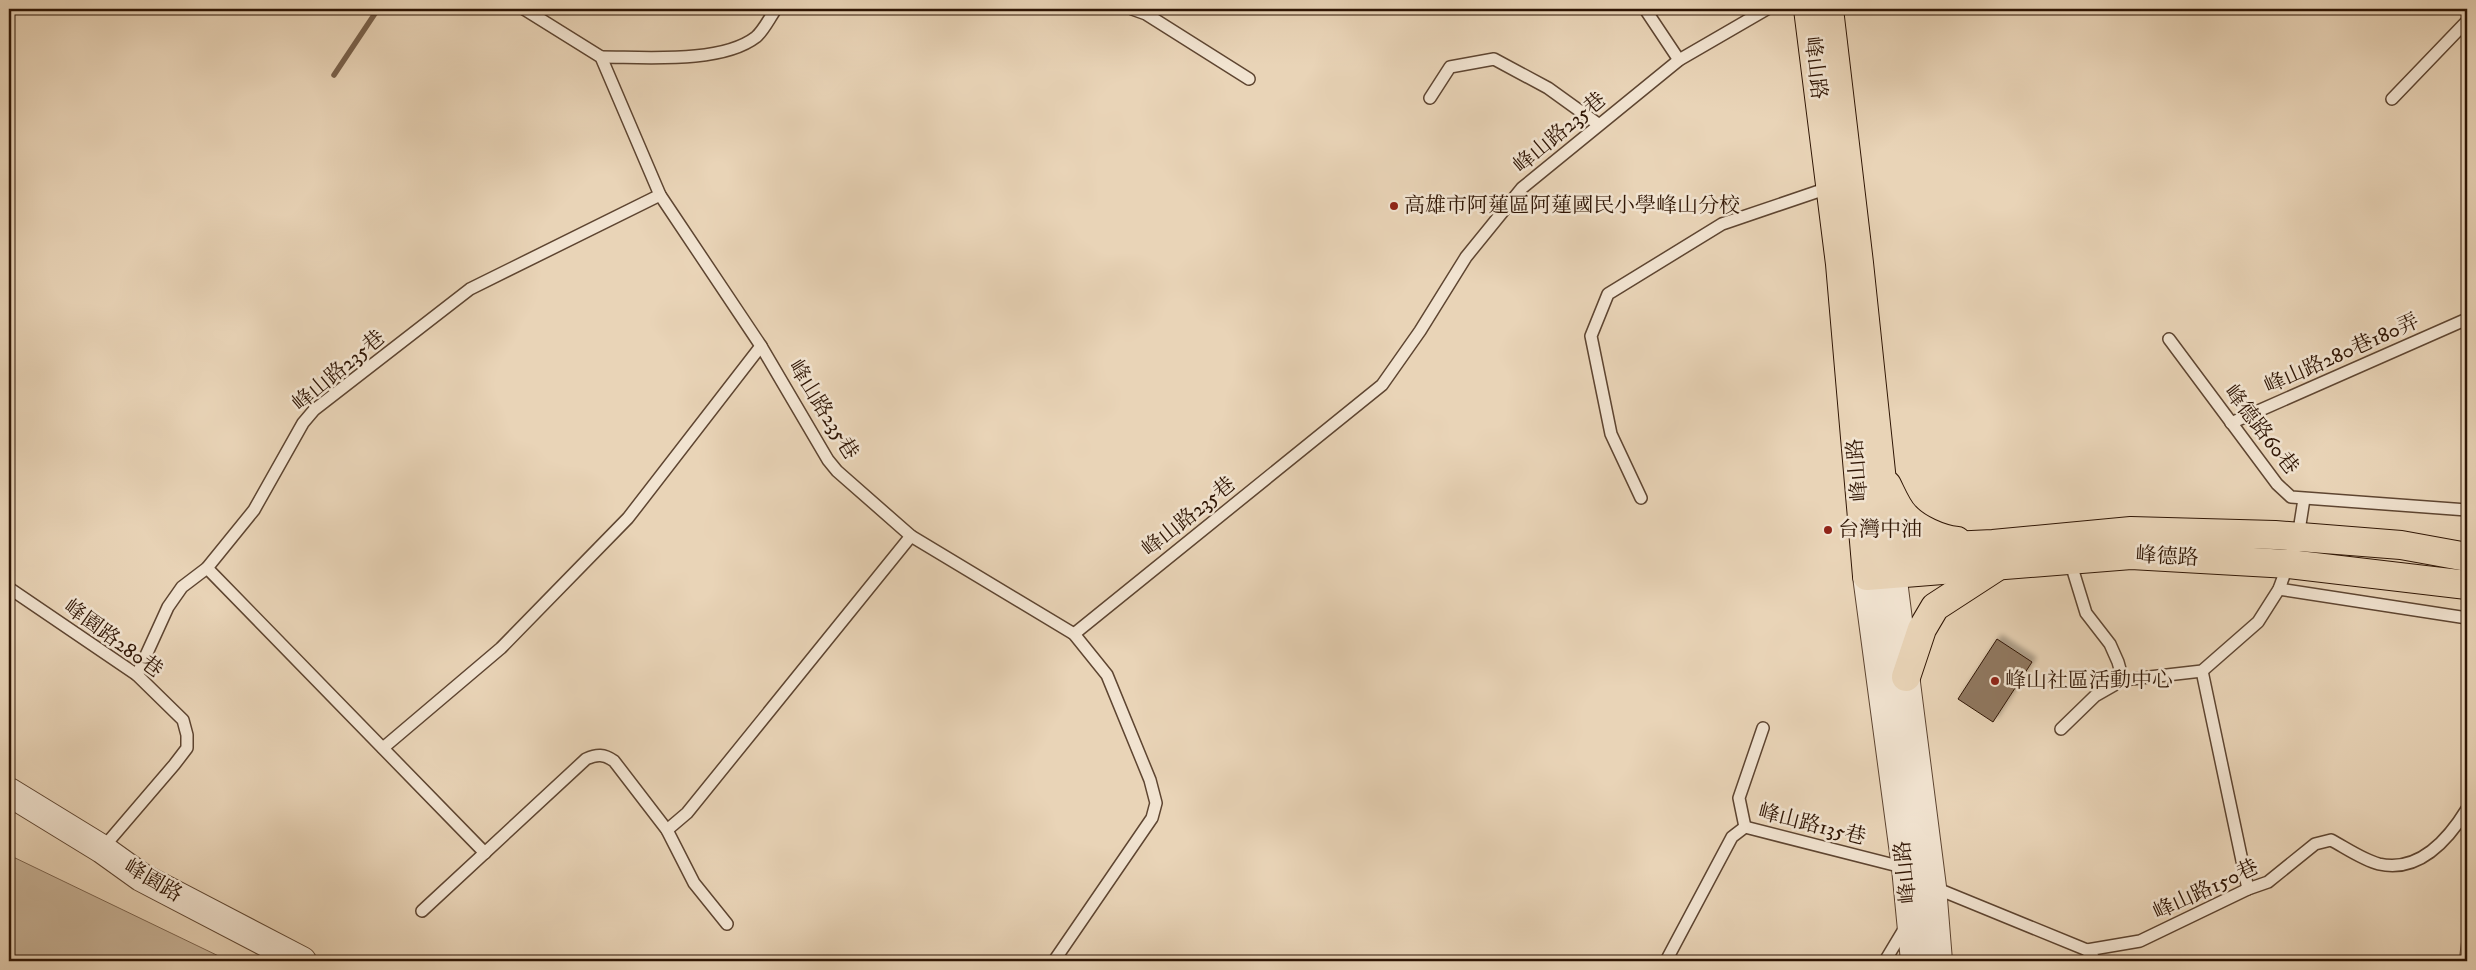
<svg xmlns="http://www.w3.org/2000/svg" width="2476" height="970" viewBox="0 0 2476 970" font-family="'IM FELL DW Pica','Noto Serif TC',serif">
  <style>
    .green { fill: #c9b499; stroke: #7c644e }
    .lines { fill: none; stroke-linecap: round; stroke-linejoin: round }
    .stream { stroke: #79614b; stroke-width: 5.5 }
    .building { fill: #907861; stroke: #2f1504; filter: url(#shadow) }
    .service-casing { stroke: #5e4531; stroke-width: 14 }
    .tertiary-casing { stroke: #5e4531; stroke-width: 30 }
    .primary-casing { stroke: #2f1504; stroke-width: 30 }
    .service { stroke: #f1e3d0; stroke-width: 11 }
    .tertiary { stroke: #f1e3d0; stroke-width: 28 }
    .primary { stroke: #e9d4b7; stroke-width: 28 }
    .poi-dot { fill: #8f2418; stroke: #f1e3d0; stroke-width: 2 }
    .labels { text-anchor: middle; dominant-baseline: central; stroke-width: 5; stroke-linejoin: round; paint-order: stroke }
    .street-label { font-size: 21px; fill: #2f1504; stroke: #f1e3d0 }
    .poi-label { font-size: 21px; fill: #2f1504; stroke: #f1e3d0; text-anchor: start }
  </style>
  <defs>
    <filter id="shadow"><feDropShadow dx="4.5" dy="-4.5" stdDeviation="2.5" flood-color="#0004"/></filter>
  </defs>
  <rect width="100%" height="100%" fill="#e9d4b7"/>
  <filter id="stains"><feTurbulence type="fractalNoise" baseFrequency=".004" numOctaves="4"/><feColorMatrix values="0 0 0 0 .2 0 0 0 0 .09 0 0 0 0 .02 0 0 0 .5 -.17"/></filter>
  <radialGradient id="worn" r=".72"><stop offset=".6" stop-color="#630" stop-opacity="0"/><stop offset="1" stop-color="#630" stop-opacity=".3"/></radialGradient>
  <g class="green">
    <polygon points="9,855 229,961 9,961"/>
    <polygon points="2467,900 2467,961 2459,961"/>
  </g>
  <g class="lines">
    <polyline class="stream" points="334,75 378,9"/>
  </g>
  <polygon class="building" points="1997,639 2032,662 1993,722 1958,699"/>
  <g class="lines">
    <defs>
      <g id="service">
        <polyline points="524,9 601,57 660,195 761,346 828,460 837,471 911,536 1074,634 1107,675 1150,780 1156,803 1152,818 1054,961"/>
        <polyline points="1132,9 1146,14 1249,79"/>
        <polyline points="1645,9 1679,60"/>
        <path d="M601 57C644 57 721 64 756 37 764 30 770 17 776 9"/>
        <polyline points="1430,98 1450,67 1494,59 1548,88 1598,124"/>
        <polyline points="2392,99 2467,21"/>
        <polyline points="2169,339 2277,484 2291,497 2467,510"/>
        <polyline points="2231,423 2467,319"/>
        <polyline points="1641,498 1611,434 1591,336 1608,294 1722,224 1831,187"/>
        <polyline points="2070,561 2086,613 2110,644 2118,662 2123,680"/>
        <polyline points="207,568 485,853"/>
        <polyline points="9,588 137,675 183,720 187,735 187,748 174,765 102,849"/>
        <polyline points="2279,589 2467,618"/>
        <polyline points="1074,634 1382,385 1420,331 1466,257 1522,188 1679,60 1767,9"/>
        <polyline points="2202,671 2248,889"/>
        <polyline points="137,675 168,607 182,587 207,568 254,510 303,423 314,410 470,289 660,195"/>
        <polyline points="2061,729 2095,696 2123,680 2202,671 2258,622 2279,589 2298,537 2304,499"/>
        <polyline points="383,748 501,648 628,518 761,346"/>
        <polyline points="1745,827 1739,798 1763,728"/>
        <polyline points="667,830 687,813 911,536"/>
        <path d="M1933 887 2087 950 2140 941 2248 889 2268 882 2315 844 2331 840C2346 848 2363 860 2379 864 2419 873 2448 840 2467 809"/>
        <path d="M422 911 586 759C597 754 604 754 614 761L667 830 694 883 727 924"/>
        <polyline points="2087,950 2096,961"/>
        <polyline points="1666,961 1732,837 1745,827 1906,868"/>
        <polyline points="1885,961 1906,926"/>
      </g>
      <g id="tertiary">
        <polyline points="1892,573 1932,887 1938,961"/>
        <polyline points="1867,576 1906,868 1915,961"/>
        <polyline points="9,792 102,849 141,877 302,961"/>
      </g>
      <g id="primary">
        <polyline points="1808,9 1840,264 1867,576 2131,555 2289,564 2467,585"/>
        <polyline points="1829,9 1859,263 1891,567"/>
        <path d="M1887 485C1892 495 1897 508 1905 516 1917 529 1940 539 1957 541"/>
        <polyline points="1865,550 1993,544 2131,531 2275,535 2401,545 2467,557"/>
        <polyline points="1906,677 1922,629 1935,607 1995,568"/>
      </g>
    </defs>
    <use href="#service" class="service-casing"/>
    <use href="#tertiary" class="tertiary-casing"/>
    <use href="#primary" class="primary-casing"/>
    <use href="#service" class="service"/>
    <use href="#tertiary" class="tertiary"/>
    <use href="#primary" class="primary"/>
  </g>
  <g class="poi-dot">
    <circle cx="1394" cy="206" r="5"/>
    <circle cx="1828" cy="530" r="5"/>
    <circle cx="1995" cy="681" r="5"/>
  </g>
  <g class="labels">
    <g class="street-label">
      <text transform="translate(1815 68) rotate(83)">峰山路</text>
      <text transform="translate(1560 133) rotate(-40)">峰山路235巷</text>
      <text transform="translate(2342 354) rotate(-24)">峰山路280巷180弄</text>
      <text transform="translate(339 371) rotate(-40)">峰山路235巷</text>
      <text transform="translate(823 410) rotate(58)">峰山路235巷</text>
      <text transform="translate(2261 430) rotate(52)">峰德路60巷</text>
      <text transform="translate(1858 470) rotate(-95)">峰山路</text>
      <text transform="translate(1189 517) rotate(-39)">峰山路235巷</text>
      <text transform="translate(2167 557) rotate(3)">峰德路</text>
      <text transform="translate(113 639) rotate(36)">峰園路280巷</text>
      <text transform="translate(1812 825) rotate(14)">峰山路135巷</text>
      <text transform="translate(1906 872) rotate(-96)">峰山路</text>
      <text transform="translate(153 881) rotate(30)">峰園路</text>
      <text transform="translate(2206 890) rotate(-25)">峰山路150巷</text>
    </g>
    <g class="poi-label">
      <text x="1404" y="206">高雄市阿蓮區阿蓮國民小學峰山分校</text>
      <text x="1838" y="530">台灣中油</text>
      <text x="2005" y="681">峰山社區活動中心</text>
    </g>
  </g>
  <rect width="2476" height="970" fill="none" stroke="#e9d4b7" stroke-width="30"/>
  <rect x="10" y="10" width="2456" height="950" fill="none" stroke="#2f1504" stroke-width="2.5"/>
  <rect x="15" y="15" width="2446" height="940" fill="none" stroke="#2f1504"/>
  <rect width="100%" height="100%" filter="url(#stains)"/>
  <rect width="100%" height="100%" fill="url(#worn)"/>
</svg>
